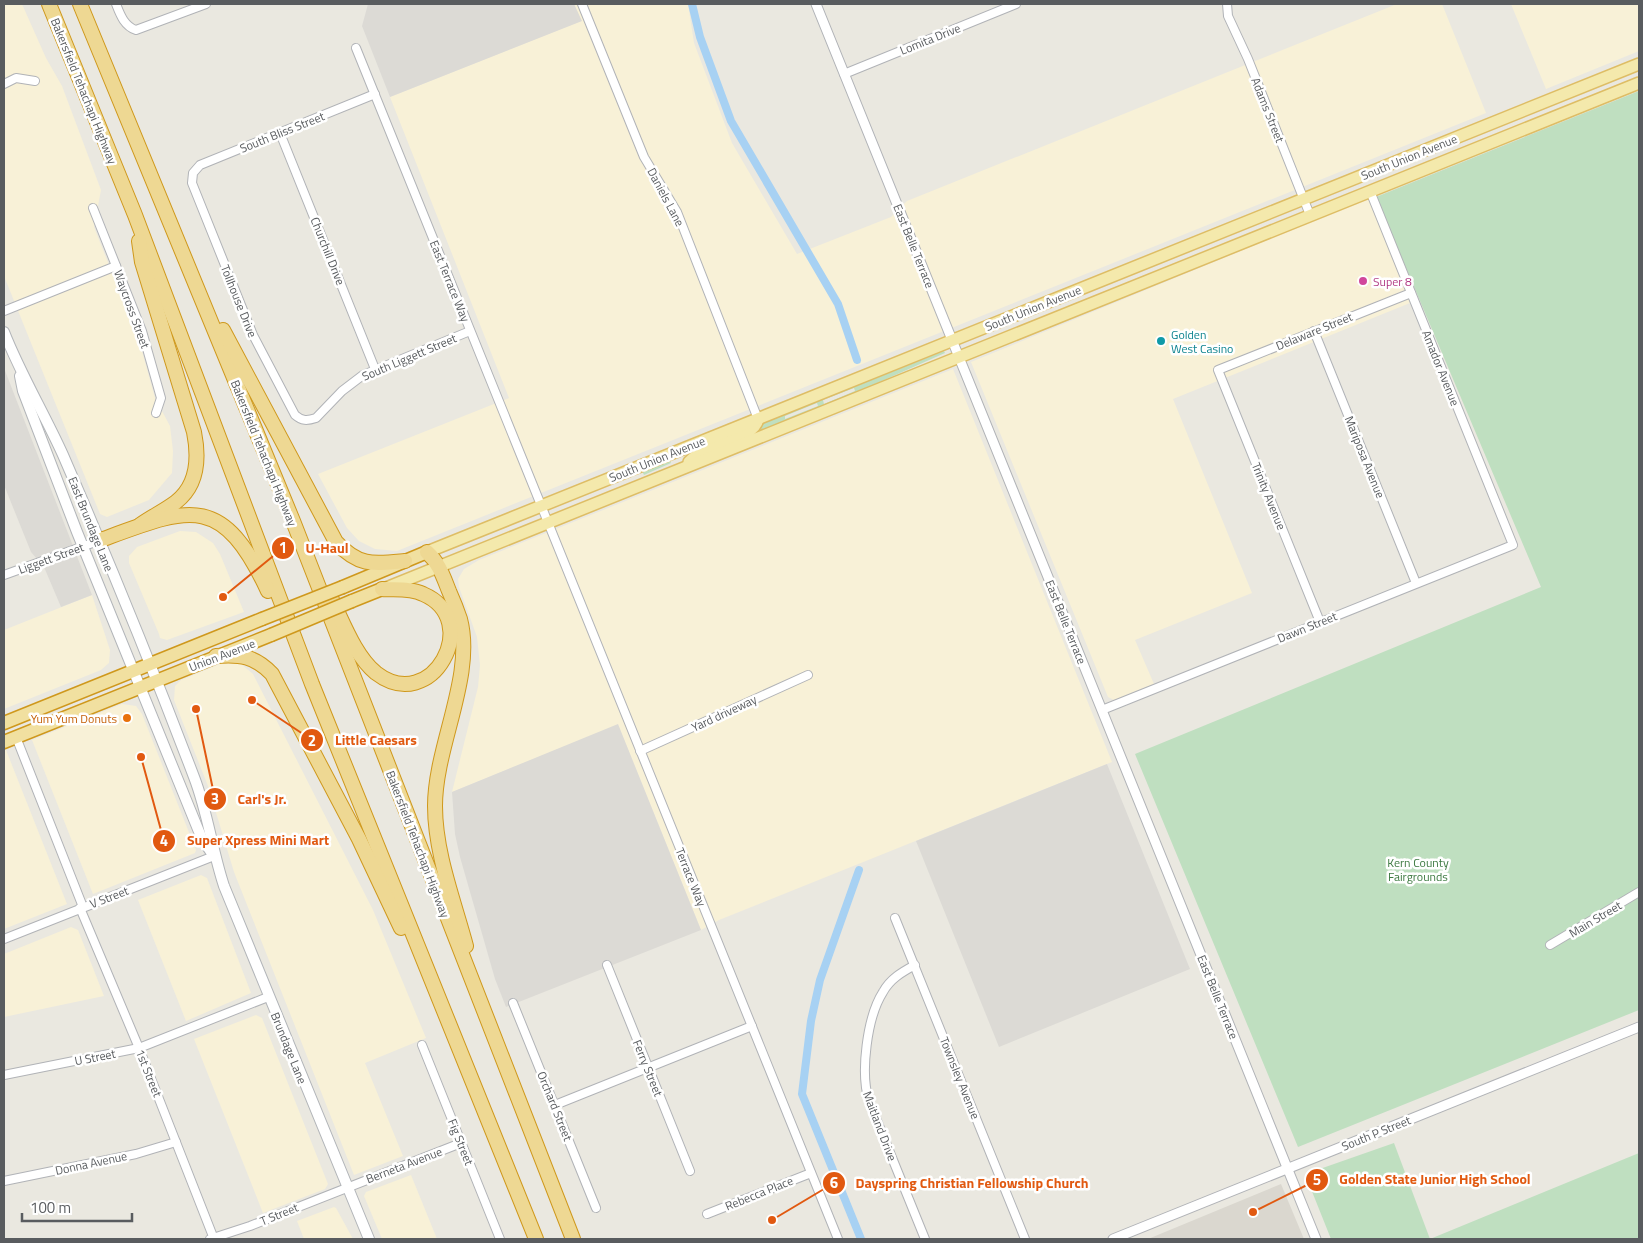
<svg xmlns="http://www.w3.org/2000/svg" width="1643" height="1243" viewBox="0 0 1643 1243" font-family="'Titillium Web',sans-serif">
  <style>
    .commercial { fill: #f8f1d7 }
    .industrial { fill: #dcdad5 }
    .education { fill: #dad7cf }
    .green { fill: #bfdfc0; fill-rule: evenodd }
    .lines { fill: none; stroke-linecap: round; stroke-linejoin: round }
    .canal { stroke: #a7d1f3; stroke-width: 8 }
    .minor-casing { stroke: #b1b3b7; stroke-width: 10 }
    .tertiary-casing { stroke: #b1b3b7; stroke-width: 11 }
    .secondary-casing { stroke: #b2b5b9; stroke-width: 12 }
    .primary-casing { stroke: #debd65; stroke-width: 14 }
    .trunk-casing { stroke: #cf981c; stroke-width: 15 }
    .motorway-casing { stroke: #cf981c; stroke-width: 16 }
    .minor { stroke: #fff; stroke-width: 8 }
    .tertiary { stroke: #fff; stroke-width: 9 }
    .secondary { stroke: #fff; stroke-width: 10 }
    .primary { stroke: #f4e9ac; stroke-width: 11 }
    .trunk { stroke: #f1e0a0; stroke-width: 12 }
    .motorway { stroke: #eed893; stroke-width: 14 }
    .trunk-bridge-casing { stroke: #cf981c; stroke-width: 15; stroke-linecap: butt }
    .trunk-bridge { stroke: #f1e0a0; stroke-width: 12 }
    .hotel-dot { fill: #d1479c; stroke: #fff; stroke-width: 2 }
    .culture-dot { fill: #0f9aa8; stroke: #fff; stroke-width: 2 }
    .food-dot { fill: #e8710a; stroke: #fff; stroke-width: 2 }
    .labels { text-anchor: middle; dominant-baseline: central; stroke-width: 5; stroke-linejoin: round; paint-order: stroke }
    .street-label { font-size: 12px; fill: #595c5f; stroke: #fff }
    .hotel-label { font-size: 12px; fill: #b23c85; stroke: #fff; text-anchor: start }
    .culture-label { font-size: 12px; fill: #0d838f; stroke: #fff; text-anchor: start }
    .food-label { font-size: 12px; fill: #c56008; stroke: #fff; text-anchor: end }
    .park-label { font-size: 12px; fill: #3d7a41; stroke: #fff }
    .leader { fill: none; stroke: #e15910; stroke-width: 2 }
    .callout-dot { fill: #e15910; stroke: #fff; stroke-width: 2 }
    .mark-label { font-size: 15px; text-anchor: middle; font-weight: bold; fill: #fff }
    .callout-label { font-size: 14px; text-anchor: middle; font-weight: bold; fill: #e15910; stroke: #fff; stroke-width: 5; stroke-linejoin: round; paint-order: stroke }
  </style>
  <rect width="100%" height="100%" fill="#eae8e0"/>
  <g class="commercial">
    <polygon points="4,4 22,4 46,58 62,86 101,190 94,227 140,344 155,398 170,426 173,451 172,473 149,500 107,517 100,514 4,276"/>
    <polygon points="574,4 688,4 694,43 732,143 797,254 891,217 907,201 1397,4 1442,4 1486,113 397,551 375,549 359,541 347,528 318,474 509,398 390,97 581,21"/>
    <polygon points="1511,4 1639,4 1639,51 1546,89"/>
    <polygon points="1369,198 1410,303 1173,399 1252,593 1135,640 1154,684 1114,700 1108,697 971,362"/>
    <polygon points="953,369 1112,762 719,920 701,930 618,725 452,792 478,687 480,665 477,637 459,587 458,579 464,569 479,560"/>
    <polygon points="180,531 196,532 213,543 220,554 244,612 167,640 160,638 159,634 129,563 129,556 137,547"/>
    <polygon points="92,595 110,650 109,663 101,670 4,709 4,630"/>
    <polygon points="230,660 241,664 253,674 373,910 426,1038 365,1063 403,1156 354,1175 234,872 208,786 174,700 175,686 181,680"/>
    <polygon points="122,704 136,706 142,714 196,850 195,853 93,894 32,740"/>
    <polygon points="4,750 6,750 67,904 4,929"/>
    <polygon points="201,875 207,878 251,993 186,1021 138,900"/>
    <polygon points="71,927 78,930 104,996 4,1017 4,954"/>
    <polygon points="256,1015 262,1018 328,1184 325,1189 263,1213 194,1039"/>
    <polygon points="411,1175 437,1239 382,1239 364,1196 366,1192"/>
    <polygon points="334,1207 336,1208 353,1239 304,1239 297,1221"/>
  </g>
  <g class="industrial">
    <polygon points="368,4 574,4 582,21 390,97 362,26"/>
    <polygon points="4,368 92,595 61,607 44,567 31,552 4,485"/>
    <polygon points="618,724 701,930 506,1007 495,979 460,857 455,834 452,792"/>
    <polygon points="1107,764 1190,969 999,1047 916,841"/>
  </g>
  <polygon class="education" points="1281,1184 1304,1239 1148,1239"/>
  <g class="green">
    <polygon points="1639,91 1639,1010 1298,1147 1135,754 1541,587 1376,197"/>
    <path d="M944 351 945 353 848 396 746 436 759 430 764 423ZM854 388 855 391 824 404 823 400ZM817 403 818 406 785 419V416Z"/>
    <polygon points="669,459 671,463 644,475 642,471"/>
    <polygon points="1394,1143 1430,1239 1639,1153 1639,1239 1331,1239 1311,1189 1314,1171"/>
  </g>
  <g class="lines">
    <g class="canal">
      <polyline points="692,4 700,37 731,121 838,304 857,360"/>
      <polyline points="859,870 820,980 811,1021 802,1094 861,1239"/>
    </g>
    <defs>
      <g id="minor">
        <path d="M116 4C120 14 124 26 136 30L206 4"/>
        <polyline points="582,4 644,157 677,212 758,419"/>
        <polyline points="1227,4 1228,16 1248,59 1310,215"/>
        <polyline points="356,48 838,1239"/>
        <polyline points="844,74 1016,4"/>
        <polyline points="4,84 16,78 35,81"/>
        <path d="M375 94 200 165 193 173 192 183 253 335 295 415C302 421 307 421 316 418L342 391 363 375 470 331"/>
        <polyline points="280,133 375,369"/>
        <polyline points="93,208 142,331 161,398 156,413"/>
        <polyline points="4,311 116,266"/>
        <polyline points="1314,331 1416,583"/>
        <polyline points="4,575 98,541"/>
        <polyline points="1320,622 1218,370 1411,293"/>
        <polyline points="1102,710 1513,545 1370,191"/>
        <polyline points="16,737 83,907"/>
        <polyline points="640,751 808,675"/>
        <polyline points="80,908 139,1048 214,1239"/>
        <polyline points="895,918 1025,1239"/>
        <polyline points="4,939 214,856"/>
        <polyline points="1550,945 1639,892"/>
        <polyline points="607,965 690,1171"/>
        <path d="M915 965C902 972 890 979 883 992 867 1017 860 1073 869 1101L925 1239"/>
        <polyline points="513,1003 596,1208"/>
        <polyline points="422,1045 500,1239"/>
        <polyline points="4,1075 139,1048 268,997"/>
        <polyline points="555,1105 752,1026"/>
        <polyline points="4,1181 136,1154 176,1142"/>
        <polyline points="707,1214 811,1173"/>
        <polyline points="210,1239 250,1226 461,1143"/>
      </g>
      <g id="tertiary">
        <polyline points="816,4 1316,1239"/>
        <polyline points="1113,1239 1639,1027"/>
      </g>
      <g id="secondary">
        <path d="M4 332C21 375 44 413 63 455 109 561 153 669 194 777 208 813 212 850 224 886L369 1239"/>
        <polyline points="20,376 23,391 77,532 202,839 213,855"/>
      </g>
      <g id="primary">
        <path d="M689 462C705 444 754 440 758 419"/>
        <polyline points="427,552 1639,64"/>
        <polyline points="386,588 1639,83"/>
      </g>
      <g id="trunk">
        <polyline points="343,587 427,552"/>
        <polyline points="352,601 382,589"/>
        <polyline points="4,723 262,619"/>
        <polyline points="4,742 271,635"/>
      </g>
      <g id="motorway">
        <polyline points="49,4 135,215 312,684 536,1239"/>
        <polyline points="80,4 293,521 573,1239"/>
        <path d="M139 241 142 262 194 432C199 457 198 485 176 502 164 511 151 517 140 525"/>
        <path d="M223 330 336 542C359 567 374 564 405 561"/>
        <path d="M98 541C188 508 221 490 268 591"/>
        <path d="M427 552C439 563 443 576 449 591 453 600 457 610 460 619 475 676 435 746 435 806 435 853 454 901 466 946"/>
        <path d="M331 598C343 622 355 656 376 673 432 716 484 620 423 594 411 588 395 590 382 589"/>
        <path d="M216 656C240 654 255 656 272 674L359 839 401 928"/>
      </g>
    </defs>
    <use href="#minor" class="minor-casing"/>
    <use href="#tertiary" class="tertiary-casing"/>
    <use href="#secondary" class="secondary-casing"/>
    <use href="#primary" class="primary-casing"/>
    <use href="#trunk" class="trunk-casing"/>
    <use href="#motorway" class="motorway-casing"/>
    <use href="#minor" class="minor"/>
    <use href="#tertiary" class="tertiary"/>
    <use href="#secondary" class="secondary"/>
    <use href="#primary" class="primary"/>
    <use href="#trunk" class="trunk"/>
    <use href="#motorway" class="motorway"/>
    <defs>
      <g id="trunk-bridge">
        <polyline points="262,619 343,587"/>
        <polyline points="271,635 352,601"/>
      </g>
    </defs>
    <use href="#trunk-bridge" class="trunk-bridge-casing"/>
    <use href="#trunk-bridge" class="trunk-bridge"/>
  </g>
  <circle class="hotel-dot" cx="1363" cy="281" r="5"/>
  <circle class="culture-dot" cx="1161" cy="341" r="5"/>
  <circle class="food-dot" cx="127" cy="718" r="5"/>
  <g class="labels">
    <g class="street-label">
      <text transform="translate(930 39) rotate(-22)">Lomita Drive</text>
      <text transform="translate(84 91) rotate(68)">Bakersfield Tehachapi Highway</text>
      <text transform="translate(1268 110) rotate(68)">Adams Street</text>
      <text transform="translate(282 132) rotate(-22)">South Bliss Street</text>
      <text transform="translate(1409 157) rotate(-22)">South Union Avenue</text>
      <text transform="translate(666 197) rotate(62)">Daniels Lane</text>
      <text transform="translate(914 246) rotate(68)">East Belle Terrace</text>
      <text transform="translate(328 251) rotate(68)">Churchill Drive</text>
      <text transform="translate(450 281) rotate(68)">East Terrace Way</text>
      <text transform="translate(239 301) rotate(68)">Tollhouse Drive</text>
      <text transform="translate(1033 308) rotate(-22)">South Union Avenue</text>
      <text transform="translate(132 309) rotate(70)">Waycross Street</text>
      <text transform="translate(1314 331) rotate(-22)">Delaware Street</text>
      <text transform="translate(409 357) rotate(-23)">South Liggett Street</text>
      <text transform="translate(1441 368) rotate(68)">Amador Avenue</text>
      <text transform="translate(264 453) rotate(68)">Bakersfield Tehachapi Highway</text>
      <text transform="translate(1365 457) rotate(68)">Mariposa Avenue</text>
      <text transform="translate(657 459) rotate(-22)">South Union Avenue</text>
      <text transform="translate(1269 496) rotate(68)">Trinity Avenue</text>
      <text transform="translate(91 524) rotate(68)">East Brundage Lane</text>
      <text transform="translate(51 558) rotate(-20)">Liggett Street</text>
      <text transform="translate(1066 622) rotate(68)">East Belle Terrace</text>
      <text transform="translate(1307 627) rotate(-22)">Dawn Street</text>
      <text transform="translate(222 655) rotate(-21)">Union Avenue</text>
      <text transform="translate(724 713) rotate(-25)">Yard driveway</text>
      <text transform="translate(418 844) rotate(69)">Bakersfield Tehachapi Highway</text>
      <text transform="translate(691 877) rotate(68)">Terrace Way</text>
      <text transform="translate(109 897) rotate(-21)">V Street</text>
      <text transform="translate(1595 919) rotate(-31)">Main Street</text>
      <text transform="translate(1218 997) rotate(68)">East Belle Terrace</text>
      <text transform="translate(289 1048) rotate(68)">Brundage Lane</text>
      <text transform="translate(95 1057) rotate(-11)">U Street</text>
      <text transform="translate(648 1068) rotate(68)">Ferry Street</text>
      <text transform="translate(149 1073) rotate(68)">1st Street</text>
      <text transform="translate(960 1078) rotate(68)">Townsley Avenue</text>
      <text transform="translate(555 1106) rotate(68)">Orchard Street</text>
      <text transform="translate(880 1126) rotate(69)">Maitland Drive</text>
      <text transform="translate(1376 1133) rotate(-22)">South P Street</text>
      <text transform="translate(461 1142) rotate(68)">Fig Street</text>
      <text transform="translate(91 1163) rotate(-12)">Donna Avenue</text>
      <text transform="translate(404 1165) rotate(-21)">Berneta Avenue</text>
      <text transform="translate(759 1193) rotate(-22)">Rebecca Place</text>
      <text transform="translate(279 1214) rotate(-22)">T Street</text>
    </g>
    <g class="hotel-label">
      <text x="1373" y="281">Super 8</text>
    </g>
    <g class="culture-label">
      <text x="1171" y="334">Golden<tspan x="1171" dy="14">West Casino</tspan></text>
    </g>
    <g class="food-label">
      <text x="117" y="718">Yum Yum Donuts</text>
    </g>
    <g class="park-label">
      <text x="1418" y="862">Kern County<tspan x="1418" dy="14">Fairgrounds</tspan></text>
    </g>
  </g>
  <path class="leader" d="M223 597L283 548M252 700L312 740M196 709L215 799M141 757L164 841M1253 1212L1317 1180M772 1220L834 1183"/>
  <g class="callout-dot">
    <circle cx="223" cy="597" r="5"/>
    <circle cx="252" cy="700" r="5"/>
    <circle cx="196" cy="709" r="5"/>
    <circle cx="141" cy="757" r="5"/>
    <circle cx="1253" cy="1212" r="5"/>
    <circle cx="772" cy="1220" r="5"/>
    <circle cx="283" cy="548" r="12"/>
    <circle cx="312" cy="740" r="12"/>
    <circle cx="215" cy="799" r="12"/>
    <circle cx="164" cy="841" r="12"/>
    <circle cx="1317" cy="1180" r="12"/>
    <circle cx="834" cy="1183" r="12"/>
  </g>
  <g class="mark-label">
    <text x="283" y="553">1</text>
    <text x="312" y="746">2</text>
    <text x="215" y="804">3</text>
    <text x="164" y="846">4</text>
    <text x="1317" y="1185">5</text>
    <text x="834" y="1188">6</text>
  </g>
  <g class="callout-label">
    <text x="327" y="553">U-Haul</text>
    <text x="376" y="745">Little Caesars</text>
    <text x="262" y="804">Carl's Jr.</text>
    <text x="258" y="845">Super Xpress Mini Mart</text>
    <text x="1435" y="1184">Golden State Junior High School</text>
    <text x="972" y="1188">Dayspring Christian Fellowship Church</text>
  </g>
  <rect width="1643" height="1243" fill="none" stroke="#595c5f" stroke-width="10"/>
  <path d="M22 1213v8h110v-8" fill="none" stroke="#595c5f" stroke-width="2.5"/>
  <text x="30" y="1213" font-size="15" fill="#595c5f" stroke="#ffffff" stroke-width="4" paint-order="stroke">100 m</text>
</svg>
